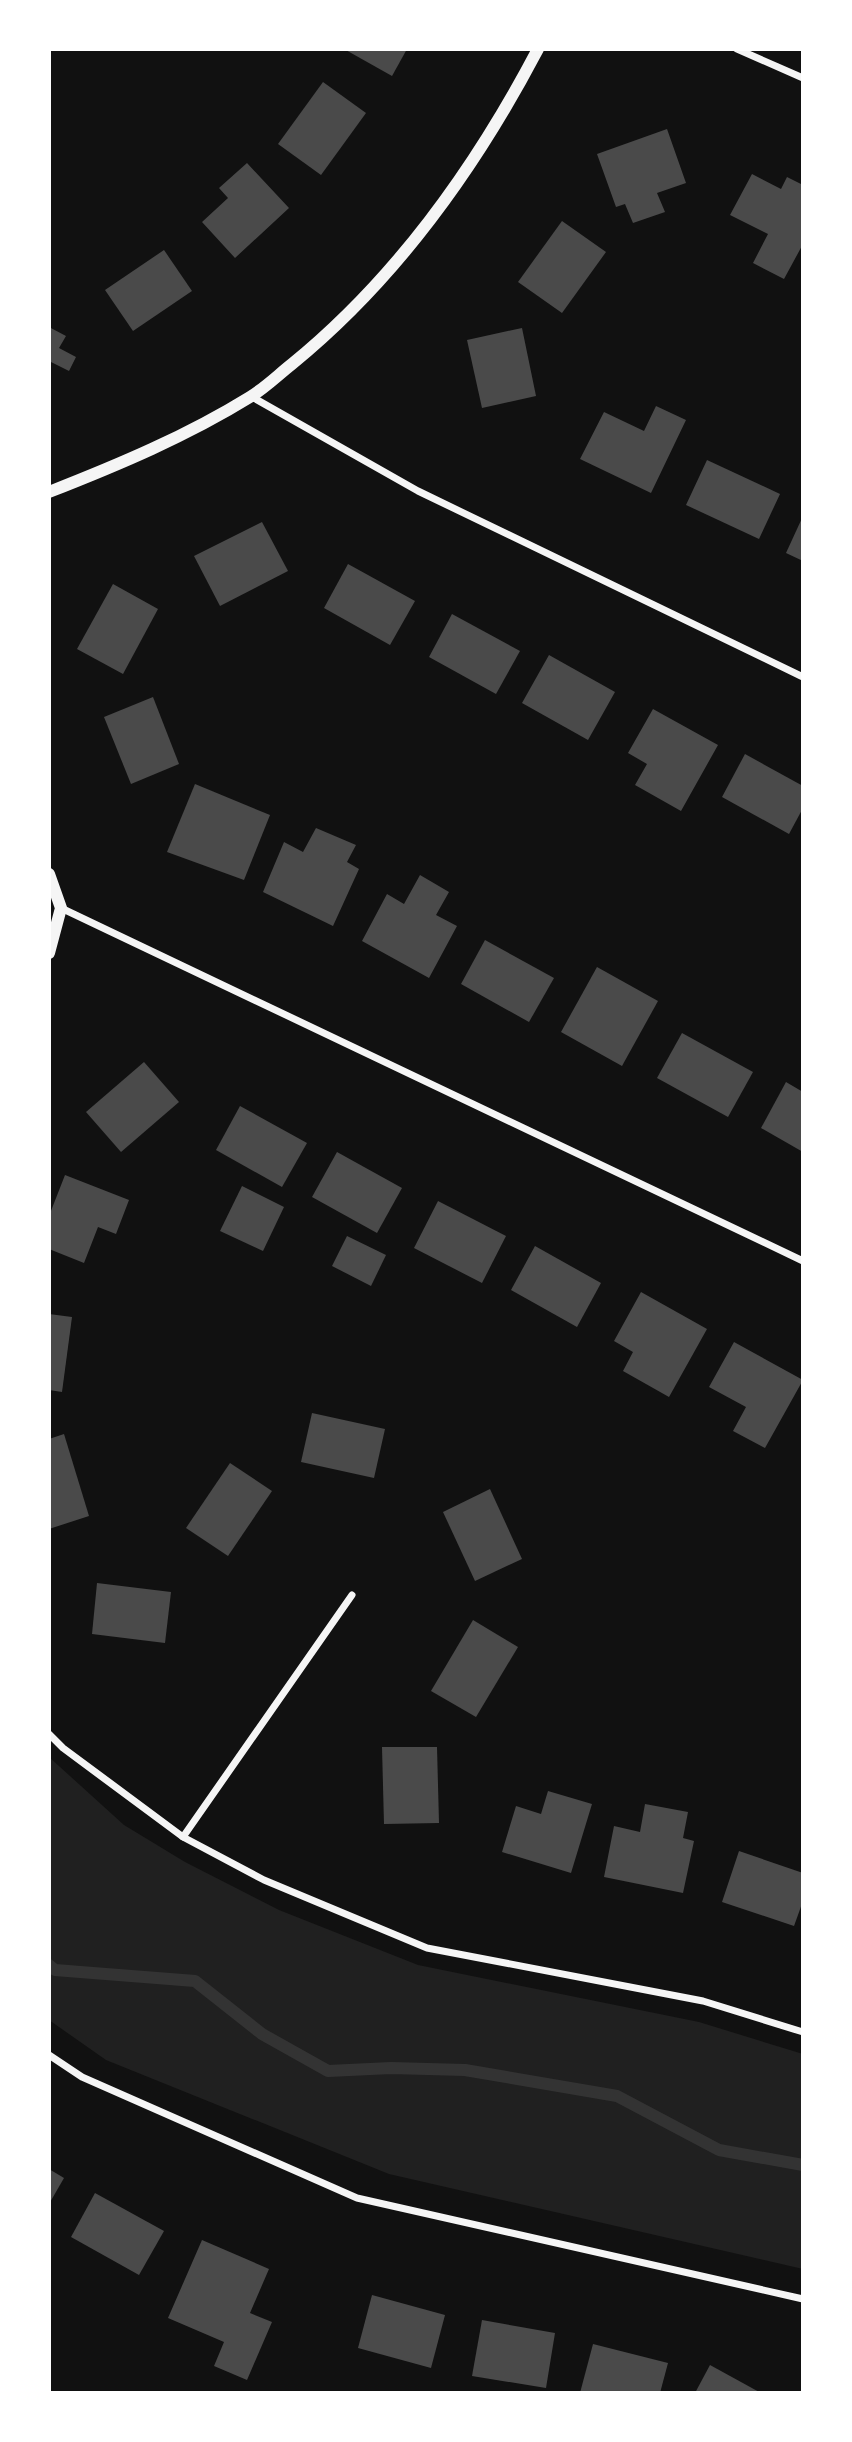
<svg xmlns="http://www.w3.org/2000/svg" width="852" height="2442" viewBox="0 0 852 2442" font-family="'Sofia Sans Condensed',sans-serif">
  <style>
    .green { fill: #202020 }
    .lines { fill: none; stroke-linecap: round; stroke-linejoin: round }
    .stream { stroke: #333; stroke-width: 12 }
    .building { fill: #4a4a4a }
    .minor { stroke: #f5f5f5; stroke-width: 7 }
    .tertiary { stroke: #f5f5f5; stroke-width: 12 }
  </style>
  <rect width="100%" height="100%" fill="#111"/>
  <polygon class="green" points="49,1757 124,1825 185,1862 279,1910 418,1965 699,2022 803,2054 803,2269 389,2174 106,2060 49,2020"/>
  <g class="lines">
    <polyline class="stream" points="49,1965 55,1970 195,1981 262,2034 328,2071 391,2068 465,2070 617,2096 719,2150 803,2165"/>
  </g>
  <g class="building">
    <polygon points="344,49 407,49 392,76"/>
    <polygon points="323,82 366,113 321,175 278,144"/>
    <polygon points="667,129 686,183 657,193 665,212 633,223 625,204 616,207 597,154"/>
    <polygon points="247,163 289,208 235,258 202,222 228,198 219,188"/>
    <polygon points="752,174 781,189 787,177 803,185 803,244 784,279 753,263 768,234 730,215"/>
    <polygon points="562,221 606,252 562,313 518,282"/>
    <polygon points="164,250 192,291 133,331 105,290"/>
    <polygon points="49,327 66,336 59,348 76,357 69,371 51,362 49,365"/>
    <polygon points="522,328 536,396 482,408 467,340"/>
    <polygon points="656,406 686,420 651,493 580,459 604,412 644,431"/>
    <polygon points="707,460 780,494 759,539 686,505"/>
    <polygon points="803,516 803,561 786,553"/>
    <polygon points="262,522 288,571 220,606 194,556"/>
    <polygon points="348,564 415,601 390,645 324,608"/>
    <polygon points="113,584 158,609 123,674 77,649"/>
    <polygon points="452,614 520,651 496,694 429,657"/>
    <polygon points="549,655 615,692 588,740 522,703"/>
    <polygon points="153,697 179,764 131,784 104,717"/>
    <polygon points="653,709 718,745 681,811 635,785 647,764 628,753"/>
    <polygon points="745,754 803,786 803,808 789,834 722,797"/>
    <polygon points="195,784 270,815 244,880 167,852"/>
    <polygon points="316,828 356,845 347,862 359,869 333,926 263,892 284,842 303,852"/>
    <polygon points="420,875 449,892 436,915 457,926 429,978 362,941 387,894 404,904"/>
    <polygon points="485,940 554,978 529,1022 461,984"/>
    <polygon points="597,967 658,1001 622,1066 561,1032"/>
    <polygon points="682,1033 753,1072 728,1117 657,1078"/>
    <polygon points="144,1062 179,1102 121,1152 86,1112"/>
    <polygon points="786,1082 803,1092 803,1152 761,1128"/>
    <polygon points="240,1106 307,1143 282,1187 216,1150"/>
    <polygon points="337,1152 402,1188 377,1233 312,1197"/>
    <polygon points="65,1175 129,1200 116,1234 98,1227 84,1263 49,1249 49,1216"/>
    <polygon points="242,1186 284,1207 263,1251 220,1231"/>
    <polygon points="438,1201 506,1236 482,1283 414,1248"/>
    <polygon points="347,1236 386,1255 371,1286 332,1266"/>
    <polygon points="535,1246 601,1283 577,1327 511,1290"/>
    <polygon points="641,1292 707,1329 669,1397 623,1371 633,1352 614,1341"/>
    <polygon points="49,1314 72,1317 62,1392 49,1390"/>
    <polygon points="734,1342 803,1380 765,1448 733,1431 746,1407 709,1387"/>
    <polygon points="312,1413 385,1429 374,1478 301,1462"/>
    <polygon points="64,1434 89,1516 49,1529 49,1439"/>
    <polygon points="230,1463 272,1491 228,1556 186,1528"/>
    <polygon points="490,1489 522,1559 475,1581 443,1512"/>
    <polygon points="97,1583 171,1592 165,1643 92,1634"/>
    <polygon points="473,1620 518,1647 476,1717 431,1691"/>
    <polygon points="382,1747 437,1747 439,1823 384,1824"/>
    <polygon points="548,1791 592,1804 571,1873 502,1852 516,1806 541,1814"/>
    <polygon points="645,1804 688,1812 683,1838 694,1841 683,1893 604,1877 614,1826 640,1832"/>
    <polygon points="739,1851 803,1873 803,1901 794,1926 722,1902"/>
    <polygon points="49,2169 64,2178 49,2204"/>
    <polygon points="95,2193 164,2231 139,2275 71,2237"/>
    <polygon points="202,2240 269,2269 250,2313 272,2322 247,2380 214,2366 224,2342 168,2318"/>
    <polygon points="372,2295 445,2315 431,2368 358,2348"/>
    <polygon points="482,2320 555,2333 546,2388 472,2376"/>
    <polygon points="593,2344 668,2363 660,2393 580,2393"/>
    <polygon points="710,2365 761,2393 695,2393"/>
  </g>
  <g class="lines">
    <g class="minor">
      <polyline points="737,49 803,78"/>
      <polyline points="252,397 418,491 803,677"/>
      <polyline points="61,908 803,1261"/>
      <polyline points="49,1734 63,1748 183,1837 264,1880 427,1948 703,2001 803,2032"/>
      <polyline points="183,1837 352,1595"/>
      <polyline points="49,2055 82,2077 357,2198 803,2299"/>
    </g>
    <g class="tertiary">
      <path d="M49 492C118 465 187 436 250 397 265 388 278 375 292 364 395 280 476 167 538 49"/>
      <polyline points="49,874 61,908 49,953"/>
    </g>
  </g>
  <rect width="852" height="2442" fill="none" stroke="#ffffff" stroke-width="102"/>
</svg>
